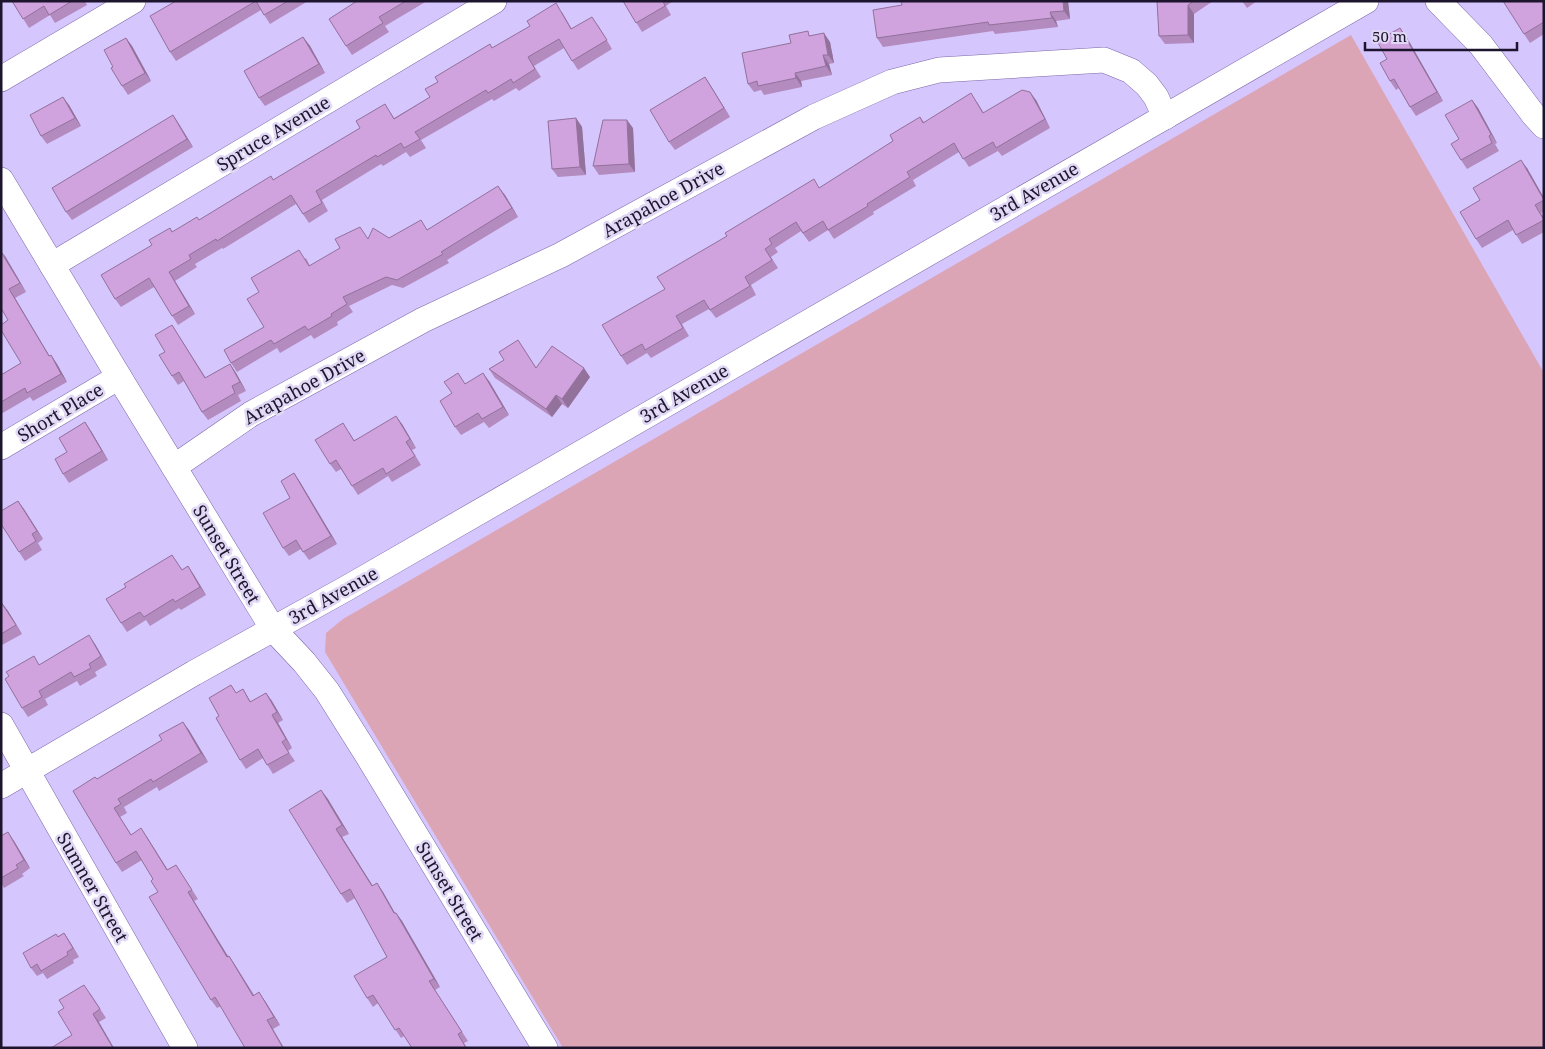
<svg xmlns="http://www.w3.org/2000/svg" width="1545" height="1049" viewBox="0 0 1545 1049" font-family="'Noto Serif',serif">
  <style>
    .green { fill: #dba5b6 }
    .lines { fill: none; stroke-linecap: round; stroke-linejoin: round }
    .minor-casing { stroke: #7c68a7; stroke-width: 26 }
    .minor { stroke: #fff; stroke-width: 25 }
    .wall { fill: #b38bbf }
    .shaded-wall { fill: #92719b }
    .building { fill: #d0a2de; stroke: #92719b }
    .labels { text-anchor: middle; dominant-baseline: central; stroke-width: 5; stroke-linejoin: round; paint-order: stroke }
    .street-label { font-size: 18px; fill: #1d142d; stroke: #e0d8f4 }
  </style>
  <rect width="100%" height="100%" fill="#d6c6fe"/>
  <polygon class="green" points="1351,35 1544,373 1544,1048 563,1048 325,652 326,633 343,619"/>
  <g class="lines">
    <defs>
      <g id="minor">
        <polyline points="1438,1 1481,45 1533,114 1544,126"/>
        <polyline points="1,79 133,1"/>
        <polyline points="1,180 119,377 273,629 304,662 327,691 366,753 545,1048"/>
        <polyline points="52,265 494,1"/>
        <polyline points="1,447 119,377"/>
        <polyline points="174,467 251,414 423,320 561,255 814,117 892,82 939,70 1104,60 1131,71 1147,85 1156,97 1165,117"/>
        <polyline points="1,725 185,1048"/>
        <polyline points="1,786 194,673 347,588 1366,1"/>
      </g>
    </defs>
    <use href="#minor" class="minor-casing"/>
    <use href="#minor" class="minor"/>
  </g>
  <g class="wall">
    <polygon points="12,1 85,1 87,5 55,23 50,15 29,28"/>
    <polygon points="176,1 308,1 270,24 261,10 176,61 170,52"/>
    <polygon points="357,1 427,1 385,26 389,32 352,55 346,46"/>
    <polygon points="623,1 673,1 666,6 671,15 642,32"/>
    <polygon points="901,1 1068,1 1070,19 1056,21 1058,27 995,34 993,31 883,47 877,38 902,5"/>
    <polygon points="1157,1 1213,1 1194,14 1194,43 1165,44 1159,36"/>
    <polygon points="1242,1 1257,1 1247,8"/>
    <polygon points="1544,1 1544,34 1530,43 1524,34"/>
    <polygon points="562,12 572,29 598,25 612,49 578,70 564,48 534,66 541,77 519,91 516,88 494,101 492,99 421,140 426,148 410,157 406,152 383,166 381,164 322,200 328,211 309,223 296,204 223,249 222,248 195,264 197,267 175,281 195,314 178,325 154,287 121,307 115,299 152,245 170,228 172,232 199,220 274,180 391,113 394,118 430,97 492,48"/>
    <polygon points="1400,28 1406,36 1443,101 1416,116 1410,107 1399,88 1396,90 1390,81"/>
    <polygon points="812,35 830,42 834,63 829,64 832,75 801,81 802,87 764,95 761,90 754,92 748,84 791,43"/>
    <polygon points="303,37 310,46 325,73 265,106 259,98"/>
    <polygon points="126,38 132,46 151,81 128,95 122,86 113,67"/>
    <polygon points="705,77 730,117 675,150 669,142"/>
    <polygon points="1036,100 1050,128 1002,156 998,151 969,167 959,152 913,180 916,186 873,212 874,214 834,239 828,230 809,242 801,231 775,248 778,252 771,257 778,268 751,285 756,295 716,318 709,309 682,324 689,336 651,358 647,353 627,365 621,356 665,289 893,141 920,117 924,122 977,102 984,113"/>
    <polygon points="1472,100 1478,108 1497,143 1495,144 1499,151 1467,169 1461,160 1459,139"/>
    <polygon points="69,105 81,126 47,144 41,136"/>
    <polygon points="173,115 193,147 72,220 66,212"/>
    <polygon points="576,118 582,127 586,175 558,177 552,169"/>
    <polygon points="633,128 635,172 599,175 593,166"/>
    <polygon points="1527,168 1544,198 1544,212 1541,213 1544,217 1544,232 1522,244 1513,230 1482,248 1476,239 1480,200"/>
    <polygon points="505,195 518,217 447,260 449,263 403,288 392,285 349,306 353,312 337,322 338,325 314,339 311,335 280,353 277,348 237,372 231,363 264,327 259,292 306,258 310,266 368,239 389,238 428,229"/>
    <polygon points="5,256 26,292 15,298 49,356 51,355 57,364 67,382 33,401 30,397 1,414 1,375 21,363 8,320"/>
    <polygon points="172,325 206,378 230,364 236,373 246,391 238,395 241,401 208,420 202,412 184,381 178,385 172,376 165,352"/>
    <polygon points="524,349 536,368 590,377 568,408 562,404 552,417 495,378 489,369"/>
    <polygon points="489,381 509,415 489,428 484,422 461,435 455,427 465,383"/>
    <polygon points="402,424 416,448 412,450 421,465 392,482 388,476 358,495 341,469 336,472 330,464 349,432 354,440"/>
    <polygon points="91,431 108,460 69,483 63,474 67,452"/>
    <polygon points="294,473 300,482 337,544 309,560 301,549 289,556 283,548"/>
    <polygon points="18,501 43,539 38,543 42,550 25,561 19,552"/>
    <polygon points="172,555 182,570 188,566 206,595 181,610 179,608 150,626 146,620 127,632 121,623 126,587"/>
    <polygon points="1,602 8,611 22,634 2,645 1,644"/>
    <polygon points="95,644 107,665 95,672 97,676 80,686 77,681 45,699 48,705 28,717 22,708 9,676"/>
    <polygon points="231,685 236,693 243,689 251,702 266,693 283,720 278,723 292,748 288,751 295,761 273,774 263,758 246,769 240,760 219,716"/>
    <polygon points="183,722 208,762 159,791 157,787 124,807 127,813 120,817 131,834 147,837 168,870 176,865 198,899 194,901 228,957 229,956 235,965 254,995 265,1001 280,1025 273,1029 221,1006 217,1008 211,1000 158,892 153,879 142,860 122,872 116,863 97,779 162,740"/>
    <polygon points="321,790 349,834 342,837 372,886 377,883 383,892 395,913 396,913 402,921 440,987 435,990 468,1041 464,1043 467,1048 412,1048 404,1036 401,1038 378,1003 373,1007 367,998 387,957 355,898 347,903 341,894"/>
    <polygon points="1,836 14,841 30,868 22,874 24,876 4,888 1,883"/>
    <polygon points="64,933 79,957 73,960 74,963 47,979 43,973 37,976 31,968 58,936"/>
    <polygon points="90,993 106,1018 99,1022 72,1035 64,1008"/>
  </g>
  <g class="shaded-wall">
    <polygon points="1063,1 1068,1 1070,19 1064,11"/>
    <polygon points="1188,5 1194,14 1194,43 1188,35"/>
    <polygon points="1050,12 1056,21 1058,27 1052,18"/>
    <polygon points="1400,28 1406,36 1443,101 1437,92"/>
    <polygon points="824,33 830,42 834,63 828,55"/>
    <polygon points="303,37 310,46 325,73 319,64"/>
    <polygon points="126,38 132,46 151,81 145,73"/>
    <polygon points="823,55 829,64 832,75 826,66"/>
    <polygon points="795,73 801,81 802,87 796,78"/>
    <polygon points="705,77 711,86 730,117 724,108"/>
    <polygon points="1030,92 1036,100 1050,128"/>
    <polygon points="63,97 69,105 81,126 75,118"/>
    <polygon points="1472,100 1478,108 1497,143 1491,134"/>
    <polygon points="173,115 179,124 193,147 187,139"/>
    <polygon points="576,118 582,127 586,175 580,167"/>
    <polygon points="627,120 633,128 635,172 629,164"/>
    <polygon points="1521,160 1527,168 1544,198 1544,200"/>
    <polygon points="498,186 505,195 518,217 512,208"/>
    <polygon points="1,251 5,256 26,292 20,283"/>
    <polygon points="169,272 175,281 195,314 189,306"/>
    <polygon points="9,289 15,298 55,365 49,356"/>
    <polygon points="51,355 57,364 67,382 61,374"/>
    <polygon points="230,364 236,373 246,391 240,382"/>
    <polygon points="584,368 590,377 568,408 562,399"/>
    <polygon points="483,373 489,381 509,415 503,407"/>
    <polygon points="556,395 562,404 552,417 546,409"/>
    <polygon points="396,416 402,424 416,448 410,439"/>
    <polygon points="85,422 91,431 108,460 102,451"/>
    <polygon points="294,473 300,482 337,544 331,536"/>
    <polygon points="18,501 24,509 43,539 37,531"/>
    <polygon points="188,566 194,575 206,595 200,587"/>
    <polygon points="1,602 8,611 22,634 16,625"/>
    <polygon points="89,635 95,644 107,665 101,656"/>
    <polygon points="266,693 272,701 283,720 277,712"/>
    <polygon points="272,715 278,723 292,748 286,739"/>
    <polygon points="183,722 189,730 208,762 201,753"/>
    <polygon points="321,790 328,799 349,834 342,825"/>
    <polygon points="141,828 147,837 173,879 167,870"/>
    <polygon points="336,829 342,837 378,894 372,886"/>
    <polygon points="8,832 14,841 30,868 24,860"/>
    <polygon points="377,883 383,892 400,922 394,913"/>
    <polygon points="188,892 194,901 234,966 227,957"/>
    <polygon points="396,913 402,921 440,987 434,979"/>
    <polygon points="64,933 70,942 79,957 73,948"/>
    <polygon points="229,956 235,965 259,1004 253,996"/>
    <polygon points="259,992 265,1001 280,1025 274,1017"/>
    <polygon points="93,1014 99,1022 114,1048 113,1048"/>
    <polygon points="267,1020 273,1029 284,1048 283,1048"/>
  </g>
  <g class="building">
    <polygon points="12,1 72,1 49,15 44,6 23,19"/>
    <polygon points="176,1 288,1 264,15 256,1 170,52 150,16"/>
    <polygon points="357,1 406,1 379,17 383,23 346,46 329,19"/>
    <polygon points="623,1 663,1 665,6 636,23"/>
    <polygon points="901,1 1063,1 1064,11 1050,12 1052,18 989,25 988,22 877,38 873,10 902,5"/>
    <polygon points="1157,1 1194,1 1188,5 1188,35 1159,36"/>
    <polygon points="1503,1 1544,1 1544,22 1524,34"/>
    <polygon points="556,3 571,29 592,17 607,40 572,61 559,39 528,57 535,69 513,83 511,79 488,93 486,90 415,132 420,139 404,148 401,143 377,157 376,155 316,191 322,203 303,214 291,195 217,241 216,239 189,255 191,259 169,272 189,306 172,316 149,278 115,299 101,275 152,245 149,240 170,228 172,232 197,217 199,220 271,176 273,180 360,128 356,121 385,104 394,119 430,97 425,89 438,82 435,77 490,44 492,48 530,26 527,21"/>
    <polygon points="1400,28 1437,92 1410,107 1394,79 1390,81 1380,63 1387,59 1377,41"/>
    <polygon points="808,31 809,36 824,33 828,55 823,55 826,66 795,73 796,78 758,86 757,81 748,84 742,53 791,43 789,35"/>
    <polygon points="303,37 319,64 259,98 244,71"/>
    <polygon points="126,38 145,73 122,86 111,68 113,67 104,50"/>
    <polygon points="705,77 724,108 669,142 650,110"/>
    <polygon points="1022,90 1030,92 1045,119 996,148 993,142 963,159 954,143 907,172 910,177 867,204 868,206 828,230 823,221 803,233 796,222 769,239 772,244 765,249 772,260 745,277 750,286 710,310 704,300 676,316 683,328 645,350 642,344 621,356 602,325 665,289 657,277 727,236 725,233 814,179 819,188 893,141 890,135 920,117 923,123 971,93 983,113"/>
    <polygon points="63,97 75,118 41,136 30,115"/>
    <polygon points="1472,100 1491,134 1489,136 1492,143 1461,160 1451,144 1459,139 1445,115"/>
    <polygon points="173,115 187,139 66,212 52,188"/>
    <polygon points="576,118 580,167 552,169 548,121"/>
    <polygon points="603,120 627,120 629,164 593,166"/>
    <polygon points="1521,160 1544,200 1535,205 1544,220 1516,235 1508,220 1476,239 1460,212 1480,200 1473,188"/>
    <polygon points="498,186 512,208 441,252 443,254 397,280 386,277 343,297 347,304 331,314 332,316 308,330 305,326 274,344 271,340 231,363 224,350 264,327 247,299 259,292 251,278 299,250 309,266 340,248 335,239 360,227 368,239 373,228 389,238 421,220 427,230"/>
    <polygon points="1,252 20,283 9,289 49,356 51,355 61,374 27,393 25,388 1,402 1,375 21,363 1,330 1,325 8,320 1,308"/>
    <polygon points="172,325 205,378 230,364 240,382 232,386 235,393 202,412 179,372 172,376 159,355 165,352 155,335"/>
    <polygon points="518,340 536,368 552,346 584,368 562,399 556,395 546,409 489,369 504,360 499,352"/>
    <polygon points="458,373 465,384 483,373 503,407 482,419 478,413 455,427 440,401 452,393 444,382"/>
    <polygon points="396,416 410,439 406,442 415,456 386,474 383,468 352,486 336,460 330,464 315,440 343,423 354,441"/>
    <polygon points="85,422 102,451 63,474 55,459 67,452 59,438"/>
    <polygon points="294,473 331,536 303,552 296,540 283,548 263,513 290,498 281,481"/>
    <polygon points="18,501 37,531 32,534 36,541 19,552 1,524 1,511"/>
    <polygon points="172,555 182,570 188,566 200,587 175,602 173,599 144,617 140,612 121,623 106,599 126,587 124,584"/>
    <polygon points="1,602 16,625 1,634"/>
    <polygon points="89,635 101,656 89,664 91,668 74,677 71,672 39,691 42,697 22,708 5,679 9,676 6,672 34,656 39,665"/>
    <polygon points="231,685 236,693 243,689 250,702 266,693 277,712 272,715 286,739 282,742 289,753 267,765 258,749 240,760 216,718 219,716 209,698"/>
    <polygon points="183,722 201,753 153,782 151,779 118,799 121,804 114,808 131,835 141,828 167,870 176,865 192,890 188,892 227,957 229,956 253,996 259,992 274,1017 267,1020 283,1048 245,1048 215,997 211,1000 149,897 158,892 151,881 153,879 136,851 116,863 73,791 95,777 97,779 162,740 159,735"/>
    <polygon points="321,790 342,825 336,829 372,886 377,883 394,913 396,913 434,979 429,981 462,1032 458,1034 466,1048 412,1048 399,1028 395,1030 373,995 367,998 354,976 387,957 350,889 341,894 289,810"/>
    <polygon points="8,832 24,860 16,865 18,868 1,878 1,836"/>
    <polygon points="64,933 73,948 67,952 68,955 41,971 37,964 31,968 23,953 56,934 58,937"/>
    <polygon points="84,985 100,1009 93,1014 113,1048 51,1048 72,1035 58,1012 64,1008 59,1000"/>
  </g>
  <g class="labels">
    <g class="street-label">
      <text transform="translate(273 133) rotate(-31)">Spruce Avenue</text>
      <text transform="translate(1034 191) rotate(-30)">3rd Avenue</text>
      <text transform="translate(663 199) rotate(-29)">Arapahoe Drive</text>
      <text transform="translate(304 386) rotate(-29)">Arapahoe Drive</text>
      <text transform="translate(684 393) rotate(-30)">3rd Avenue</text>
      <text transform="translate(60 412) rotate(-31)">Short Place</text>
      <text transform="translate(227 554) rotate(59)">Sunset Street</text>
      <text transform="translate(333 595) rotate(-29)">3rd Avenue</text>
      <text transform="translate(93 887) rotate(60)">Sumner Street</text>
      <text transform="translate(450 891) rotate(59)">Sunset Street</text>
    </g>
  </g>
  <rect width="1545" height="1049" fill="none" stroke="#1d142d" stroke-width="5"/>
  <path d="M1365 42v8h152v-8" fill="none" stroke="#1d142d" stroke-width="2.5"/>
  <text x="1372" y="42" font-size="15" fill="#1d142d" stroke="#e0d8f4" stroke-width="4" paint-order="stroke">50 m</text>
</svg>
